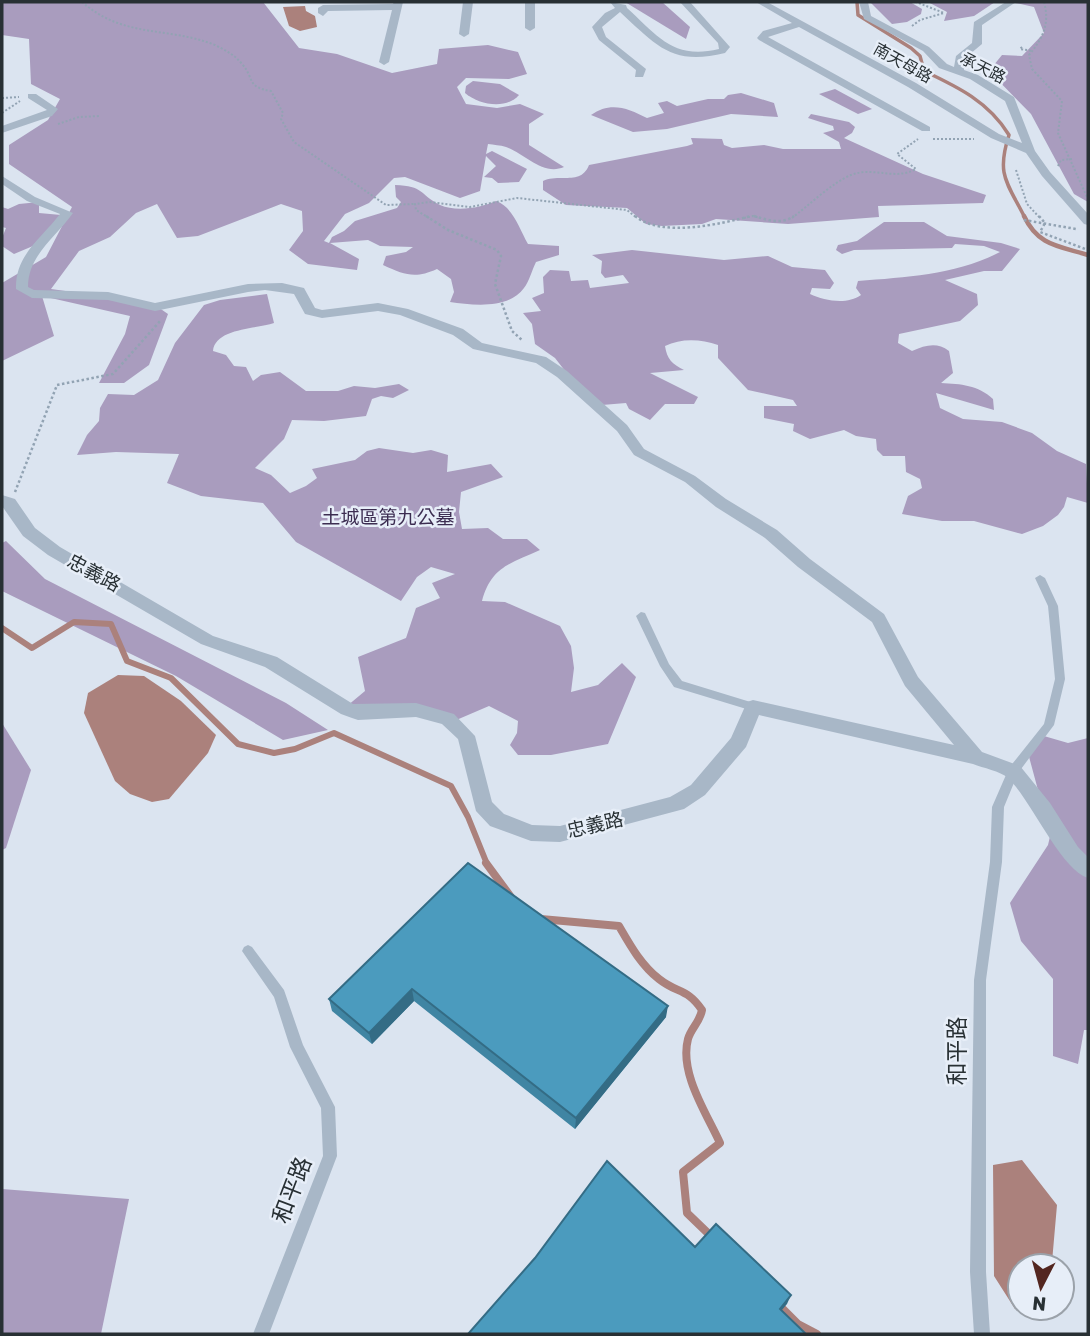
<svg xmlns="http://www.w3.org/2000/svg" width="1090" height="1336" viewBox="0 0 1090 1336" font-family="Rubik,'Noto Sans TC',sans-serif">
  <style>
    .green { fill: #a99cbe }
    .water { fill: #ab817c }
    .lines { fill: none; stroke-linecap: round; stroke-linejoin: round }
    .stream-far3 { stroke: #ab817c; stroke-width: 3.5 }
    .stream-far2 { stroke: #ab817c; stroke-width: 4.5 }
    .stream-far1 { stroke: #ab817c; stroke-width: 6 }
    .stream { stroke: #ab817c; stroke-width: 8 }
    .path-far1 { stroke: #92a3b3; stroke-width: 2; stroke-dasharray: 2 2; stroke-linecap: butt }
    .path { stroke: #92a3b3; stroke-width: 2.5; stroke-dasharray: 2.5 2.5; stroke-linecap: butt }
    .lane { fill: #a8b7c7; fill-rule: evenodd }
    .street { fill: #a8b7c7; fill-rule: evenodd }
    .wall { fill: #4085a3 }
    .shaded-wall { fill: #346c85 }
    .building { fill: #4b9bbe; stroke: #346c85; stroke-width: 2 }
    .labels { text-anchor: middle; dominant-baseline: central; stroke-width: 5; stroke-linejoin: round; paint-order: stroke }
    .far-street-label { font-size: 16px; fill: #283034; stroke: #e7eef8 }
    .park-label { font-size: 19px; fill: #3c2d51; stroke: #e7eef8 }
    .street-label { font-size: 19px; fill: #283034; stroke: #e7eef8 }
    .near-street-label { font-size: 23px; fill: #283034; stroke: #e7eef8 }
  </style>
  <rect width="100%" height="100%" fill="#dbe4f0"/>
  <g class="green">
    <path d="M2 2H263L299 48 337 54 392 73 437 64 439 49 488 45 518 52 527 74 509 79 466 78 457 87 466 104 497 108 520 104 544 114 529 124V145L564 167C543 176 525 154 506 147 500 145 494 145 488 144L486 154 492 151 527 169 519 182 498 183 492 178 484 177 496 166 486 156 480 191 460 198 405 177 394 178 369 203 345 214 324 241 329 243 332 237 344 231 355 221 397 208 401 202 396 197 395 185C424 186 419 194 440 205 456 212 481 208 496 201 513 207 519 228 528 244L559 246V255L536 262C532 270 529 282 524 288 508 310 472 305 450 302L454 292 451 279 437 269C415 279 405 275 383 265L386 256 406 252 413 247 380 246 368 240 330 243 359 259 357 270 308 264 289 250 303 231 302 211 281 204 198 236 177 238 157 204 136 213 110 237 79 251 51 289 152 303 168 314 149 365 124 383H99L125 334 130 316 42 296 54 336 2 361V283L46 257 72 207 9 164V145L48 120 60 99 31 84 29 39 2 35Z"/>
    <polygon points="625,2 662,2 690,27 686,39"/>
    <polygon points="870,2 910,2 922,9 921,14 907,22 892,24"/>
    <polygon points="928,2 995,2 974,16 944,21 947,12"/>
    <polygon points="1011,2 1088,2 1088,202 1074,194 1031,114 989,71 1002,55 1022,56 1044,33 1034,7"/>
    <path d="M473 81 500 84 519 95C506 110 479 105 465 93L466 86Z"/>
    <polygon points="835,89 872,109 858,114 819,94"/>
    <path d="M741 93 774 103 778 117 731 114 667 129 633 132 591 115C610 101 628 108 647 118L664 113 658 103 667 101 677 106 708 99H724L728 95Z"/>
    <path d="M811 114 849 122 855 127 852 133 844 138 923 174 986 195 983 203 878 206 879 217 788 224 716 219 702 224 662 226 646 224 627 208 566 205 543 190V181C559 173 581 186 589 165L687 146 693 144 691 138 722 139 724 145 732 148 764 145 783 149H841L839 142 823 133 834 130 833 126 808 118Z"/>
    <polygon points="39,202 39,213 61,215 33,246 14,254 2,246 2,238 6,228 2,227 2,207 8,209 19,204"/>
    <path d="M884 222H924L947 236 1001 243 1020 249 1002 271H984L945 280 977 294 978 305 960 321 899 334 898 343 912 351C926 345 937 342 949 351L953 373 941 383C961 384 978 385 993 399L994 410 936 393 940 408 963 419 1002 422 1032 433 1057 451 1086 464 1088 503 1067 497 1064 507 1058 515 1043 526 1022 534 974 521H942L902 514 908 496 922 488 920 479 906 472 905 456H883L877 450 876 439 856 436 844 430 810 439 793 431 794 424 764 418V406H797L793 400 748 390 718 358V345C701 339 681 338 665 346 667 359 672 364 684 370L650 373 698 397 694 404H665L650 420 629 409 626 403 602 405 569 376 555 358 535 344 532 324 523 313 541 311 532 298 544 293 543 277 550 270 569 271 571 281 588 280 590 288 629 283 623 275 605 278 601 273 602 261 592 255 632 250 724 260 768 256 792 267 825 270 834 283 830 289 812 288 810 294C825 301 847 305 861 295L856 288 858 281C907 277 956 275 1000 252L984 246 955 244 952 248 854 250 842 254 836 250 838 245 857 241Z"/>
    <path d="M267 294 274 323C257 329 215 328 213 351L226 355 234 366 246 367 253 381 261 375 280 372 306 391H338L354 386 375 388 399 384 409 390 393 398 381 396 372 399 366 416 324 421 292 420 284 439 255 468 271 475 290 493 306 486 317 478 312 469 355 460 367 451 379 448 413 453 431 450 448 455 447 472 491 464 503 477 461 492 459 512 462 529 488 528 503 539H527L540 550C511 563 491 567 482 601L505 602 560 626 571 646 574 668 571 692 598 685 622 663 636 677 608 744 551 755H518L510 745 517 733 518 721 489 706 454 721 347 706 365 691 358 657 406 638 416 608 440 598 432 583 455 574 431 567 417 577 401 601 296 542 263 503 201 496 167 483 179 454 116 452 77 455 87 435 99 421 100 408 108 394 134 395 158 380 175 343 204 305 220 300Z"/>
    <polygon points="6,541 45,579 286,703 328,730 283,740 176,676 2,591 2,543"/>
    <polygon points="2,723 31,770 6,848 2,850"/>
    <polygon points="1037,734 1068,743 1088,738 1088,1030 1084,1030 1078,1064 1053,1056 1053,979 1021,941 1010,903 1048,845 1053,824 1038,790 1028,753"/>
    <polygon points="2,1189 129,1199 101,1334 2,1334"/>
  </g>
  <g class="water">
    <polygon points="305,6 306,11 315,16 317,27 300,31 289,26 283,7"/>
    <polygon points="118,675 144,676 181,701 216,735 208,753 169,799 152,802 130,794 115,781 84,713 88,693"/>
    <polygon points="1022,1160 1057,1205 1052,1262 1049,1266 1020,1266 1020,1303 1015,1309 994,1276 993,1165"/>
  </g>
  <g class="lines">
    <path class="stream-far3" d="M857 2 858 15 911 48 920 56 924 71C958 87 989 102 1009 135 996 175 1007 182 1025 218"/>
    <path class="stream-far2" d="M1024 216C1038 246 1059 246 1088 255"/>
    <polyline class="stream-far1" points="2,628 32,648 74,622 111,624 127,661 171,678 238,744 274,753 295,749 334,733 451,786 468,817 487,864"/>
    <g class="stream">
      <polyline points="486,863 511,897"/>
      <path d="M541 919 619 926C630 945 641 965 659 979 678 994 687 988 702 1010 700 1022 691 1028 688 1039 679 1073 707 1114 720 1143L683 1172 687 1213 714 1239"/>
      <polyline points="778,1304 798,1324 817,1334"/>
    </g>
    <g class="path-far1">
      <path d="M82 2C125 39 167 26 215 45 225 50 235 55 242 64 255 79 246 87 271 91L283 113 281 119 294 142 386 205 415 204"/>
      <path d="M1044 2C1050 24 1043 38 1029 55L1032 69 1062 101 1058 133 1087 197"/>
      <polyline points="912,26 920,20 944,13 916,2"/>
      <polyline points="1022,47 1020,49 1033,51"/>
      <polyline points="2,98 19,97"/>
      <polyline points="2,113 20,101"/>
      <polyline points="58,124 79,117 100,116"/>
      <polyline points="933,139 974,139"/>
      <polyline points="1058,166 1061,160 1072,159"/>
      <polyline points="1016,170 1027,204 1040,218"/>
      <polyline points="429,218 416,210 415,204 430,202 470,207 517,198 627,210 637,218"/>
      <polyline points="744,218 753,216 760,218"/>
      <path d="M792 218C808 206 833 182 851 175 873 166 895 181 916 169L897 154 918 139"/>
    </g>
    <g class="path">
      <polyline points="426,216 448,230 497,250 501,256 495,284 512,331 523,341"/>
      <path d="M635 216C662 238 720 224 751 216"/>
      <path d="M754 216C767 220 782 225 794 216"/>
      <polyline points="1039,216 1045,223 1040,232 1088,250"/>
      <polyline points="1024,220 1076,229"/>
      <polyline points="15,492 57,385 113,374 161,320"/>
    </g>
    <g class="lane">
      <polygon points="1040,575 1045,578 1058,606 1065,679 1054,725 1018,773 1004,807 1002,862 986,980 986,1272 990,1334 974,1334 970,1272 974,980 990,862 992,807 1009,768 1044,724 1055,679 1048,606 1035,578"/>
      <polygon points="641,612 645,613 669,664 682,681 757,704 758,707 757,710 753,711 674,687 660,666 636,616"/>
      <polygon points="248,945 252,947 284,990 303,1045 335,1107 337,1156 269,1334 253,1334 323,1156 321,1108 290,1047 274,997 242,951 244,947"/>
    </g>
    <g class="street">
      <polygon points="394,2 403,2 389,62 384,65 379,62 392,10 328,11 323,16 318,13 318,8 323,5 393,4"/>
      <polygon points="463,2 473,2 469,34 464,37 459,34"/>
      <polygon points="525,2 535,2 535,28 530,31 525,28"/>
      <path d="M610 2 626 5 627 8C658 36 673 60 719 49L718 43 680 2H690L730 47 725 53C672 66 657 46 620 12L602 27 606 37 646 69 643 77H635L636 70 599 40 592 27 605 13 615 8Z"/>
      <polygon points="756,2 767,2 916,83 999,134 1022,143 1005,101 970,79 939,68 923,51 864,19 859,2 868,2 871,16 929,47 947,64 954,67 956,56 972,43 974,22 1006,2 1016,2 982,25 982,44 964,59 964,70 978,75 1014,97 1035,151 1050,172 1088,214 1088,225 1084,224 1042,176 1026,153 991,138 908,87 799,27 768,37 930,127 930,131 922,131 759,40 757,38 763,31 792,23"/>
      <polygon points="28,94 36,94 58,109 52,116 2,133 2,126 47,110 28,98"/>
      <path d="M2 176 35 197 73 213C56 237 28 255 28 287L34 290 108 292 155 303 248 284 282 283 304 288 315 308 322 310 378 303 408 309 463 329 482 343 546 357 567 371 627 425 644 449 695 476 726 499 777 530 810 559 884 614 918 677 982 752 1020 766 1050 803 1078 847 1088 857V878C1060 869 1032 801 1008 778 1000 771 983 768 973 764L759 715 746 747 705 795 684 809 560 842 531 841 490 826 476 811 458 739 442 724 416 717 358 720 352 718 341 714 265 667 201 644 48 555 23 536 2 506V495L15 499 35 528 60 547 213 636 277 657 353 704 416 703 454 714 475 736 492 802 504 814 532 825 560 826 670 797 691 785 731 738 747 702 753 700 954 745 905 686 872 622 798 567 765 538 716 507 685 482 634 455 617 431 557 377 536 363 473 349 453 335 400 315 378 311 322 318 305 314 294 294 265 290 248 292 155 311 108 300 32 298 16 289C15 255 41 239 60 214L27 201 2 184Z"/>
    </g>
  </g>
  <polygon class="wall" points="468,863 666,1017 575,1129 414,1001 372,1044 332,1011 329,999"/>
  <g class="shaded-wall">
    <polygon points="412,989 414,1001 372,1044 369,1033"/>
    <polygon points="668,1006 666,1017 575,1129 576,1118"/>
    <polygon points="791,1295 787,1304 776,1317 780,1309"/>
  </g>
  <g class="building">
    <polygon points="468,863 668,1006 576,1118 412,989 369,1033 329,999"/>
    <polygon points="607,1161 695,1247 716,1224 791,1295 780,1309 806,1334 468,1334 535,1258"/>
  </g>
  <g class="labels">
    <g class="far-street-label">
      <text transform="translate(903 63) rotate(29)">南天母路</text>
      <text transform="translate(983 68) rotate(27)">承天路</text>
    </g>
    <g class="park-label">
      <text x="388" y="517">土城區第九公墓</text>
    </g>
    <g class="street-label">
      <text transform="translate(94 573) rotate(28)">忠義路</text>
      <text transform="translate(595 825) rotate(-13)">忠義路</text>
    </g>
    <g class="near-street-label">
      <text transform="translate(957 1051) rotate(-90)">和平路</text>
      <text transform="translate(292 1190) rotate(-69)">和平路</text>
    </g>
  </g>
  <rect width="1090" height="1336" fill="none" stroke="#283034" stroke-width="7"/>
  <g transform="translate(1041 1287) rotate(186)"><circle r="33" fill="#e7eef8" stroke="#9ba2aa" stroke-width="2"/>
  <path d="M0-5L12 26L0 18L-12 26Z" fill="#532620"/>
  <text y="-10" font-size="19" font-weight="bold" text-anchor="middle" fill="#283034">N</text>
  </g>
</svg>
